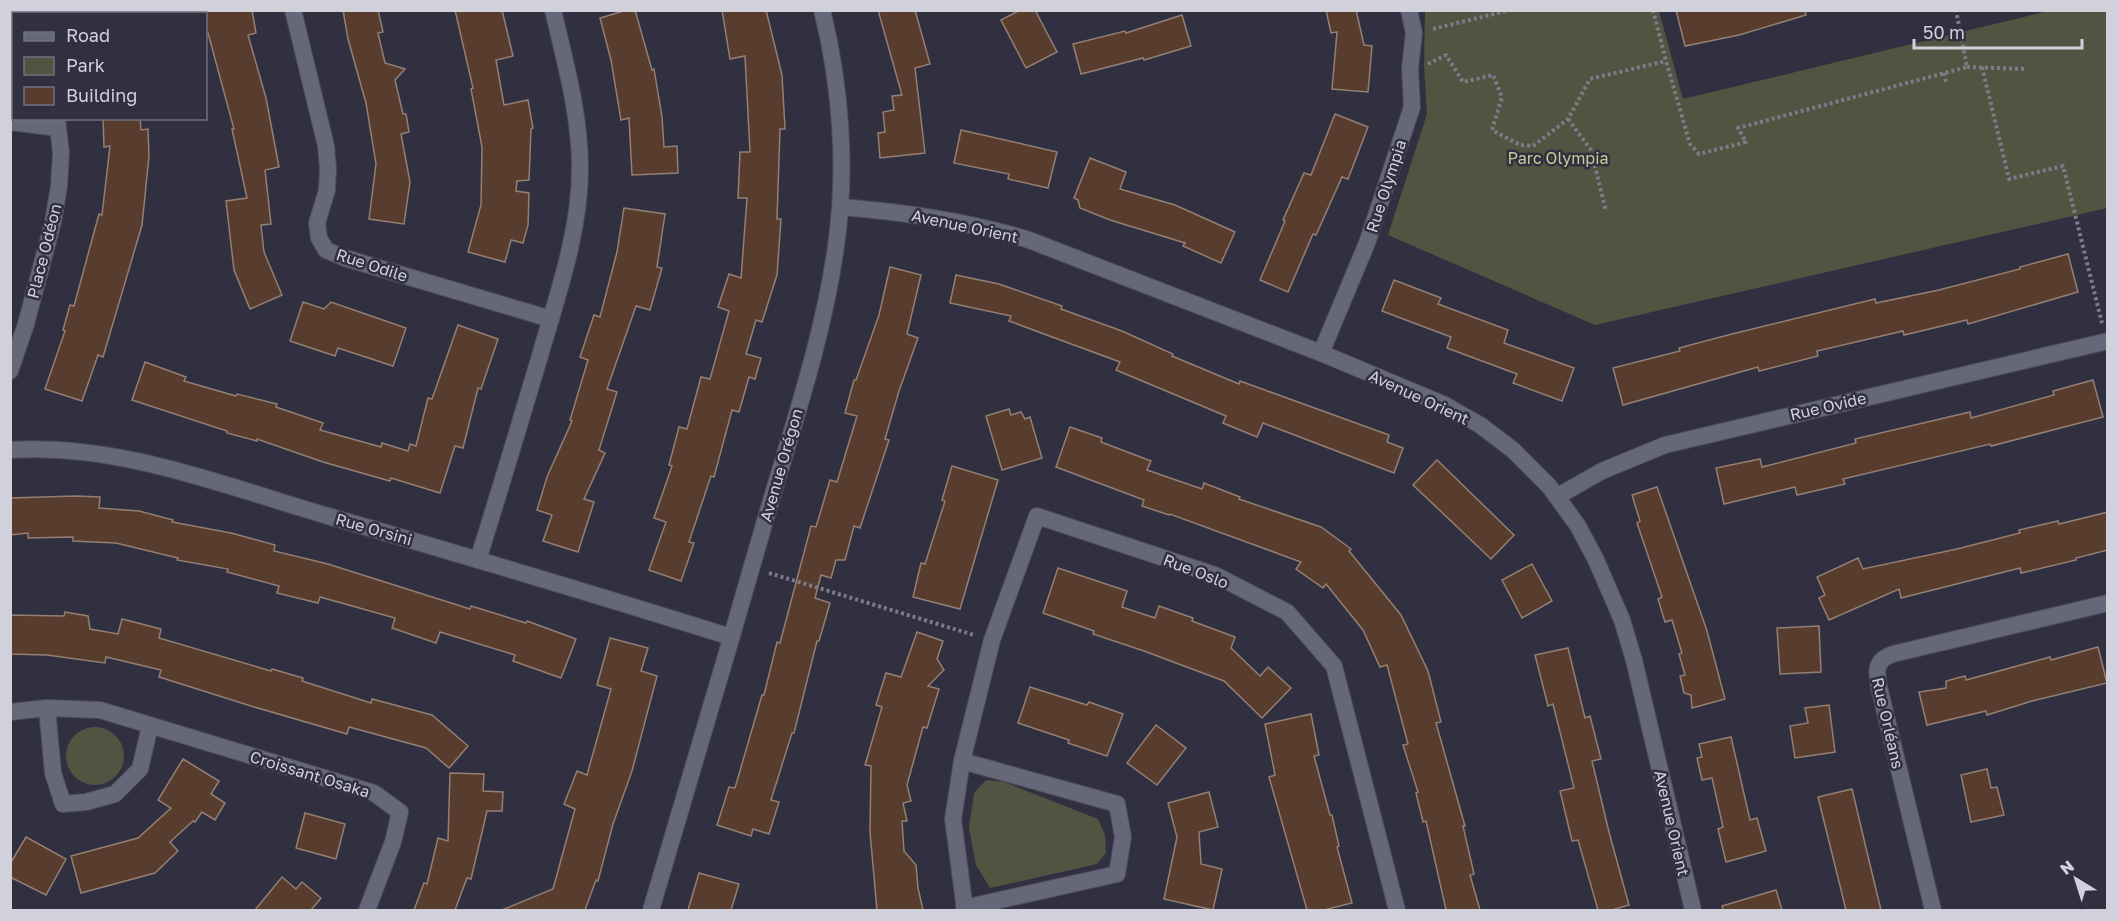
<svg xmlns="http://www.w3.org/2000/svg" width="2118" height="921" viewBox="0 0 2118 921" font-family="'Golos Text',sans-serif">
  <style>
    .green { fill: #515441 }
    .building { fill: #583d2e; stroke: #937f73; stroke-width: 1.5 }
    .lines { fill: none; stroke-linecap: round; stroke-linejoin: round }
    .minor-casing { stroke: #4d4c5a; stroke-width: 18 }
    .path { stroke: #7c7b89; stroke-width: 4; stroke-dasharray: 3 3; stroke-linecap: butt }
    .minor { stroke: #67677a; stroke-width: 16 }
    .labels { text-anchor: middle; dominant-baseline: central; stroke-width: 5; stroke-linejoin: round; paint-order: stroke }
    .park-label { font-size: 16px; fill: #c4cc93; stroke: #313041 }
    .street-label { font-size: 16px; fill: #d1d1dc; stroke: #313041 }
  </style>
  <rect width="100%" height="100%" fill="#313041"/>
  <g class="green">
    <polygon points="1425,11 1659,11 1683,99 2049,11 2107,11 2107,208 1595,325 1388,235 1427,114 1424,65"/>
    <polygon points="13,24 14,24 13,108 10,108 10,25"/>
    <circle cx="95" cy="756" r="29"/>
    <polygon points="986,780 1004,782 1098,819 1105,835 1106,853 1097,864 990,888 976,865 969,828 974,793"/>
  </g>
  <g class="building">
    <polygon points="206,10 252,10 256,33 248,35 266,98 279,167 265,170 271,224 261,225 264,252 282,295 250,309 234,270 226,201 247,198 232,129 234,129 208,33 206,33"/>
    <polygon points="343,10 378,10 383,32 378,33 385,63 405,69 395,80 403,114 406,114 409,132 401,134 410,182 404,224 369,219 376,164 366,103 348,39"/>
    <polygon points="455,10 502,10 513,56 496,60 504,105 528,100 533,128 531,129 529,180 517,181 516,191 529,193 528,225 523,243 511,240 505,262 468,252 481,205 482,147 471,89 473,88"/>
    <polygon points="627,10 635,10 652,70 654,69 662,117 664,147 677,146 678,173 632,175 629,118 621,120 611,60 600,18"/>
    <polygon points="722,10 766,10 782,75 785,129 780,129 777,219 781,219 777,275 762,322 756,320 746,354 761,358 755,379 749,377 739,412 732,410 714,477 711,476 689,542 694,543 681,581 649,570 666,522 654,518 672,466 669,465 679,427 687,429 701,377 710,379 729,311 718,307 729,274 741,278 747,198 738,198 740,152 750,152 745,56 730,59"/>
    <polygon points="878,10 915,10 930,64 915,68 925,153 880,158 878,133 885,132 883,112 894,110 892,96 902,95"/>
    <polygon points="1020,10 1035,10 1057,52 1026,68 1001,20"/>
    <polygon points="1326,10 1356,10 1364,45 1372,46 1368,92 1332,89 1337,32 1331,33"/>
    <polygon points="1676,10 1805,10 1806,15 1739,35 1685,46"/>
    <polygon points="1182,15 1191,46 1144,60 1143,58 1081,74 1073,44 1125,31 1126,33"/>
    <polygon points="1335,114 1368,127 1348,179 1342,177 1316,235 1313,234 1288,292 1260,280 1285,221 1283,220 1304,173 1311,175"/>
    <polygon points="103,118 140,118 141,130 148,129 149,156 142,225 103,357 98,355 82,401 45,389 65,331 63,330 70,305 74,306 99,214 102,215 110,146 104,147"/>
    <polygon points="961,130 1057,152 1048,188 1008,179 1009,174 954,163"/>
    <polygon points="1090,158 1126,172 1120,189 1175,205 1235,232 1221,263 1183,246 1185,243 1110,220 1080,208 1078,200 1074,198"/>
    <polygon points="624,208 665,214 657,267 662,268 650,310 636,306 607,389 617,392 599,450 605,453 584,499 594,502 578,552 543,541 552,515 537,510 547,477 572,421 570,420 588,360 580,357 594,315 600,317 617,252"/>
    <polygon points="2068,254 2078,292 1968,324 1967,320 1904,335 1903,331 1817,351 1818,356 1759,371 1758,367 1623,405 1613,368 1680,351 1679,348 1728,335 1875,299 1876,303 1939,290 2020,269 2020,267"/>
    <polygon points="890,267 921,275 907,334 918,338 899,391 885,439 889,440 860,528 854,526 845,560 836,560 831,578 821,575 815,598 830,603 819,641 817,641 794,733 792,733 771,800 779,802 769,834 753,829 751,836 717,825 729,787 735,788 762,695 764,695 777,642 780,643 811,526 816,527 830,480 837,482 857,416 845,413 854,380 856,380 879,315"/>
    <polygon points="956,275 999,284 1062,306 1061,309 1122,331 1173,354 1172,356 1239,384 1240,381 1389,435 1387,442 1403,448 1394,473 1263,423 1257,437 1223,423 1226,416 1116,370 1120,362 1009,321 1011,316 950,303"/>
    <polygon points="1394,280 1441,298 1438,304 1508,330 1504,343 1574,368 1562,401 1513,383 1517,374 1447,348 1451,337 1382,311"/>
    <polygon points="303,302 324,309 331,302 406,328 393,366 338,348 335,356 290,341"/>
    <polygon points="458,325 498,339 481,389 478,388 463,448 455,446 440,493 391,478 390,481 323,462 257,439 257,441 227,433 227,431 132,400 145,362 186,377 184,381 236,396 237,394 277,404 276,407 323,423 320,430 381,447 382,443 408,451 410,444 416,446 428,398 432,399"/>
    <polygon points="2093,380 2103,417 1991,446 1990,444 1843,479 1845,484 1797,495 1795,487 1724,504 1716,468 1760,459 1762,467 1856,443 1855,439 1970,412 1971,418 2054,395 2053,391"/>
    <polygon points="1009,409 1011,415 1021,412 1025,419 1030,417 1042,458 1002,470 986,416"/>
    <polygon points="1070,427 1102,438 1101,442 1151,461 1147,470 1202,489 1204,483 1240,497 1239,499 1321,527 1351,549 1349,551 1401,615 1428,671 1441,722 1436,723 1465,826 1463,826 1474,874 1470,875 1480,910 1446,910 1426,821 1423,822 1416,793 1418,792 1403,745 1408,744 1387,665 1380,667 1363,630 1326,584 1323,588 1296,569 1301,562 1170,514 1169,515 1142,506 1144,500 1056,467"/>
    <polygon points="1437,460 1514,535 1491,559 1413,485"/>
    <polygon points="952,466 998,480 960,609 913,597 921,563 925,564 945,501 942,500"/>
    <polygon points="1657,487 1707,631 1725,699 1692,708 1691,695 1684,693 1680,676 1685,675 1679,654 1682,653 1672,620 1665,622 1658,599 1662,597 1637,523 1640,521 1632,495"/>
    <polygon points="76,496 100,497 99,508 139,511 173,520 172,522 231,533 275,545 274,551 328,564 470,609 471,606 526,623 527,621 576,639 561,678 513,661 515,655 440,632 436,643 392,628 395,618 320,597 318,603 277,593 279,586 227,572 228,569 177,560 178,558 116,543 73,541 73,537 28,538 28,533 10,535 10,498"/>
    <polygon points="2108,512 2108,550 2076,558 2076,560 2021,573 2020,568 1901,598 1899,589 1829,620 1819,598 1825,595 1817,577 1858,558 1863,569 1957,549 2020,533 2019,530 2058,521 2059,524"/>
    <polygon points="1532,564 1552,601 1522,618 1502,580"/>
    <polygon points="1058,568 1127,591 1122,607 1155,618 1159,606 1193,618 1192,621 1235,637 1231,648 1260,676 1268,667 1291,688 1262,718 1224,681 1144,651 1093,634 1094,631 1043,613"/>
    <polygon points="65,612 88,616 90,629 118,634 122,619 161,629 159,638 271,671 272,669 303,678 302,681 371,703 372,699 432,715 468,746 449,768 426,748 349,727 347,734 251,706 159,677 161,670 106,657 105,663 47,655 10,654 10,615 64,616"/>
    <polygon points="1819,626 1821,672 1780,674 1777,628"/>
    <polygon points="917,632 943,641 937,659 944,670 928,686 939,689 927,728 923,727 907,785 911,801 903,803 907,821 902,821 904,851 916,865 918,888 923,910 877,910 870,832 871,766 865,765 882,707 876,705 886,673 901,677"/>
    <polygon points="610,638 648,648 641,671 657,676 632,771 613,824 598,881 596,880 585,910 502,910 553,889 575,809 564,804 577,771 587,775 611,689 597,685"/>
    <polygon points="2098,647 2107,683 2032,701 1987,715 1986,711 1927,725 1919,692 1946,688 1946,681 1965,676 1966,680 2050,657 2051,660"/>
    <polygon points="1568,648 1585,718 1590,716 1601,759 1592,761 1609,832 1629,905 1612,910 1598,910 1578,840 1572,841 1560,791 1574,788 1553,704 1548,706 1535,655"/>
    <polygon points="1030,687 1087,705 1089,702 1123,714 1107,756 1068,743 1069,740 1018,723"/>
    <polygon points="1829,705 1835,752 1795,758 1790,726 1808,723 1805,708"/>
    <polygon points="1311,714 1319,755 1314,756 1330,815 1332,815 1339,846 1337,847 1352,903 1324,910 1307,910 1269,777 1275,775 1265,724"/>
    <polygon points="1156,725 1186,748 1157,785 1127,763"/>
    <polygon points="1731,737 1750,820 1757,818 1766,851 1726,862 1718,829 1723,827 1712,778 1702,780 1697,758 1702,757 1699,744"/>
    <polygon points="183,759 219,781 211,794 225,803 215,820 202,812 195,822 193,821 170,842 178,851 155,873 81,893 71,856 138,838 171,808 158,800"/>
    <polygon points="1987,769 1991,788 1997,787 2004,815 1971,822 1961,775"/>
    <polygon points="450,773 484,774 483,791 503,792 502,811 487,811 471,879 467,878 455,910 414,910 424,883 427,884 438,838 448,841"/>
    <polygon points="1852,789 1866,848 1881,910 1846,910 1818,797"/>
    <polygon points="1209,792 1218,827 1199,832 1201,864 1222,869 1213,910 1164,899 1177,837 1168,803"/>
    <polygon points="305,813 345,824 336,859 296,848"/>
    <polygon points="26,837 66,859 46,895 10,877 10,864"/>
    <polygon points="699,873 739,884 731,910 688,910"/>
    <polygon points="282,877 296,889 302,882 321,898 311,910 255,910"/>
    <polygon points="1776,890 1782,910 1723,910 1722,906"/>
  </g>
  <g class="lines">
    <defs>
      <g id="minor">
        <polyline points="33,10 34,14"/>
        <polyline points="293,10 326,146 328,169 327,190 317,223 319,238 326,250 345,258 551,319"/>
        <polyline points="10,122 58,128"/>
        <path d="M840 207C905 212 968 221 1029 240L1321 353 1445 405 1480 425 1513 450 1549 486 1578 526 1596 560 1622 620 1634 660 1693 910"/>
        <polyline points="1321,353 1367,243 1412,107 1410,69 1414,33 1409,10"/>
        <polyline points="10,371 26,324 53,222 59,186 61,153 57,118"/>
        <path d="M10 450C119 443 225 486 328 516 463 555 597 595 731 637"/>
        <polyline points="1558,496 1602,471 1665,445 2108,341"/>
        <path d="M478 560C499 493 519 426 539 359 557 296 580 233 580 168 580 114 565 62 553 10"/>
        <polyline points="47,708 53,773 63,804 86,802 115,794 140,769 150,726"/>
        <polyline points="10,712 47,708 100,710 374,793 400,812 393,842 367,910"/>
        <polyline points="962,761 1117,804 1123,837 1117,874 964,908"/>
        <path d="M651 910C689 781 728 651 765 521 791 431 823 340 836 246 847 169 841 86 822 10"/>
        <polyline points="965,910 953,819 962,761 992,640 1037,516 1215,575 1287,612 1334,666 1397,910"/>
        <path d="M1933 910 1879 687C1876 671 1875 660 1893 654L2108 603"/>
      </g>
    </defs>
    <use href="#minor" class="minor-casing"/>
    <g class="path">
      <polyline points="1653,10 1666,61 1690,144 1699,154 1746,142 1738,128 1967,67 1956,10"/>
      <polyline points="1433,29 1510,10"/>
      <polyline points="1428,64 1446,55 1463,82 1493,75 1502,97 1492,130 1520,145 1533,146 1568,119 1590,79 1666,61"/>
      <polyline points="1967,67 2025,69"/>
      <polyline points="1982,67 2009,179 2063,166 2102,323"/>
      <polyline points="1944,73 1946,82"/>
      <polyline points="1568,119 1591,150 1606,211"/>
      <polyline points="769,573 974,635"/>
    </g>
    <use href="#minor" class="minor"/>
  </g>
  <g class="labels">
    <g class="park-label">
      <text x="1558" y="158">Parc Olympia</text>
    </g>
    <g class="street-label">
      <text transform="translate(1386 186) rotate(-72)">Rue Olympia</text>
      <text transform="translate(965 226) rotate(12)">Avenue Orient</text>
      <text transform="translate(44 251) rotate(-76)">Place Odéon</text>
      <text transform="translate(372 265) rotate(18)">Rue Odile</text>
      <text transform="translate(1419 397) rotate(25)">Avenue Orient</text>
      <text transform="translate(1828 406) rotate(-13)">Rue Ovide</text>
      <text transform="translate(781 465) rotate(-74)">Avenue Orégon</text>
      <text transform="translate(374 529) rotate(16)">Rue Orsini</text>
      <text transform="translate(1196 571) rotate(21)">Rue Oslo</text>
      <text transform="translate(1888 723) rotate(77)">Rue Orléans</text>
      <text transform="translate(310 774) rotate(17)">Croissant Osaka</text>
      <text transform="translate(1672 823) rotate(77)">Avenue Orient</text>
    </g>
  </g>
  <rect width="2118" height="921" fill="none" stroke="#d1d1dc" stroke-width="24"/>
  <rect x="12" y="12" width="195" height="108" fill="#313041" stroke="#71707f" stroke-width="1.5"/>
  <rect x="24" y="32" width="30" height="9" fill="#67677a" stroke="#71707f" stroke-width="1.5"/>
  <text x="66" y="42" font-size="18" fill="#d1d1dc">Road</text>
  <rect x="24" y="57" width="30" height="18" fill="#515441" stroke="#71707f" stroke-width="1.5"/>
  <text x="66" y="72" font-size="18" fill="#d1d1dc">Park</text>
  <rect x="24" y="87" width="30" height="18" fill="#583d2e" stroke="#71707f" stroke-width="1.5"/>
  <text x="66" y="102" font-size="18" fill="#d1d1dc">Building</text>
  <g transform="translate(2076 879) rotate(322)" stroke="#313041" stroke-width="4.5" paint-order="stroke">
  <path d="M0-4.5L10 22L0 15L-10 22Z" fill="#d1d1dc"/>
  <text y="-9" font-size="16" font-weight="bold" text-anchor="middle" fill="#d1d1dc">N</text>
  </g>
  <path d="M1914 39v9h168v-9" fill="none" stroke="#d1d1dc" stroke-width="3"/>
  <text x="1923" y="39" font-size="18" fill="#d1d1dc" stroke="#313041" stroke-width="4.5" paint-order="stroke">50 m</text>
</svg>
